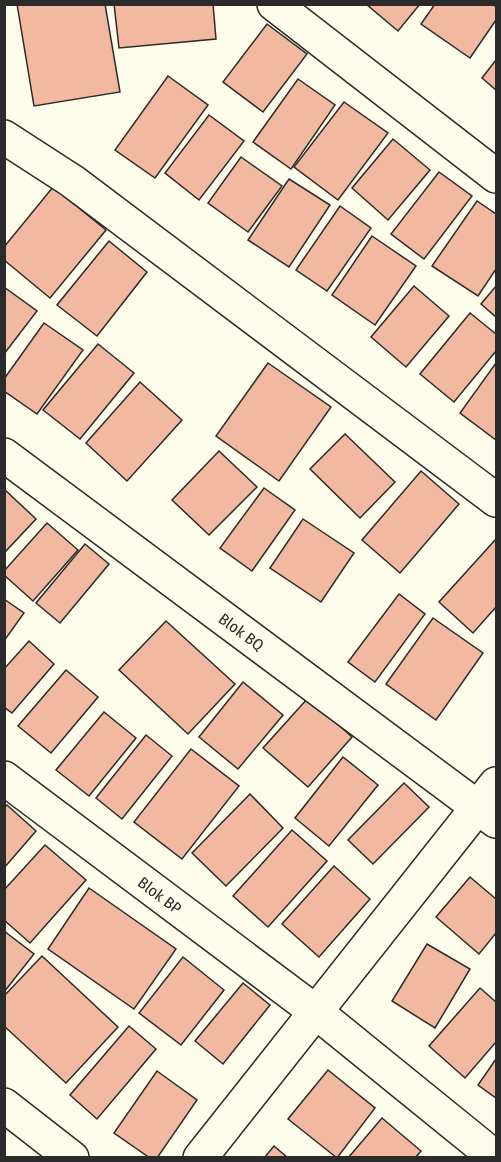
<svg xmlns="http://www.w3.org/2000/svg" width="501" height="1162" viewBox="0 0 501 1162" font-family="'Fira Sans Condensed',sans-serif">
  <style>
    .building { fill: #f2b8a0; stroke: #2b2b2b; stroke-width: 1.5 }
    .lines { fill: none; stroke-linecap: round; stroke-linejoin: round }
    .street-casing { stroke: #2b2b2b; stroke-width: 36 }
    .street { stroke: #fdfbea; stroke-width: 33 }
    .labels { text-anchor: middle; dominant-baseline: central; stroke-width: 4.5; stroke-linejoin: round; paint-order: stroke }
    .street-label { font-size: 16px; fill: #2b2b2b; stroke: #fdfbea }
  </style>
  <rect width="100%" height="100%" fill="#fdfbea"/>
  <g class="building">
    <polygon points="17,4 105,4 120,92 34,106"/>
    <polygon points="114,4 213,4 216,39 119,48"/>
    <polygon points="366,4 420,4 398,31"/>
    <polygon points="435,4 493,4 496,7 496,20 470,58 421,24"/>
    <polygon points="267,24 307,54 263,112 223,82"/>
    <polygon points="496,60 496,90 482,78"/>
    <polygon points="168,76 208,105 155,178 115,150"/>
    <polygon points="298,79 335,105 291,169 253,142"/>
    <polygon points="344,102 388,133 338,200 294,167"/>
    <polygon points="209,115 244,141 199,200 165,173"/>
    <polygon points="393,139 430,170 388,220 352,188"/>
    <polygon points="241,157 282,186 248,232 208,203"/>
    <polygon points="439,172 472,196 424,259 391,234"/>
    <polygon points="289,179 330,205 289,267 248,240"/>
    <polygon points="53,187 106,230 50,298 4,260 4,247"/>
    <polygon points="477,201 496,214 496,269 478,296 432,266"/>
    <polygon points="340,206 371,228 327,291 296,270"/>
    <polygon points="372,236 416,266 375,325 332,295"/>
    <polygon points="109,241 147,272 97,336 57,305"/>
    <polygon points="414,286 449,316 406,367 371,337"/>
    <polygon points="496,286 496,317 481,304"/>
    <polygon points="4,287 37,311 4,354"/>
    <polygon points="470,313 496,334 496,351 454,402 420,374"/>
    <polygon points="44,323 83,350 37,414 4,391 4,379"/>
    <polygon points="98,344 134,373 80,439 43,410"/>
    <polygon points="268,363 331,407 279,481 216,436"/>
    <polygon points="496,363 496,440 460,413"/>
    <polygon points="140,382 182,420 127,481 86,443"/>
    <polygon points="345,434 395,482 360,518 310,469"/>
    <polygon points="219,451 257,487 209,535 172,500"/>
    <polygon points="421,471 459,504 400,573 362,540"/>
    <polygon points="264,488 295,510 252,571 220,548"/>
    <polygon points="4,489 36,519 4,553"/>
    <polygon points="303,519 354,553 321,602 270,568"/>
    <polygon points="47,523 78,550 33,601 4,575 4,571"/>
    <polygon points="496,539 496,607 473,633 439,602"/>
    <polygon points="85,544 109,564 60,623 36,603"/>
    <polygon points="399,594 425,614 375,682 348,662"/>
    <polygon points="4,599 24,613 4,641"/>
    <polygon points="433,618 483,653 436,720 386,684"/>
    <polygon points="166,621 235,684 188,734 119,670"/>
    <polygon points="29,641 54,664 12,713 4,707 4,669"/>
    <polygon points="66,670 98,697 51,753 18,726"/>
    <polygon points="243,682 283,715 238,769 199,737"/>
    <polygon points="308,698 352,737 308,787 263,748"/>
    <polygon points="104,712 136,738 89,796 56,770"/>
    <polygon points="146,735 172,756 122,819 96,798"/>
    <polygon points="191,749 239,786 182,859 134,822"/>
    <polygon points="343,757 378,785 329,846 295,818"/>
    <polygon points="404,783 429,807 373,864 348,840"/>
    <polygon points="250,794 283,828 226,886 192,853"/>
    <polygon points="7,805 36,831 4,868 4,808"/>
    <polygon points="292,830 327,861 268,927 233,896"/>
    <polygon points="45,845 86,880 30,943 4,920 4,890"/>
    <polygon points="334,866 370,899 319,957 282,924"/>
    <polygon points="470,877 496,899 496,933 479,954 436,917"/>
    <polygon points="89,888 176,949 134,1009 48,949"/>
    <polygon points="4,931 34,954 4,992"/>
    <polygon points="427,944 470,969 435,1028 392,1001"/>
    <polygon points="42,956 118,1027 66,1083 4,1026 4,996"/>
    <polygon points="183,957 224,990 181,1045 139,1013"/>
    <polygon points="243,983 270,1005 223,1064 195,1041"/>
    <polygon points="480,988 496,1002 496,1042 465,1078 429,1046"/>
    <polygon points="129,1026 156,1049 97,1119 70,1095"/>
    <polygon points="496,1059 496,1098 478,1085"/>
    <polygon points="328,1070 375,1108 337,1158 288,1119"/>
    <polygon points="157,1071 197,1100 157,1158 150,1158 114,1133"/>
    <polygon points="382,1118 421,1151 415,1158 348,1158"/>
    <polygon points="274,1146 288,1158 264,1158"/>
  </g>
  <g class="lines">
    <defs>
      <g id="street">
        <polyline points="274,4 496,176"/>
        <polyline points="4,137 72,181 496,500"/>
        <path id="s1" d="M4 455 496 821"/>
        <path id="s2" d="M4 778 316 1012 496 1158"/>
        <polyline points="4,1105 72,1158"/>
        <polyline points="200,1158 496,784"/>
      </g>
    </defs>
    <use href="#street" class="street-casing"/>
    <use href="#street" class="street"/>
  </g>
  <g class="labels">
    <g class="street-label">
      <text stroke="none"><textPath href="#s1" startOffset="296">Blok BQ</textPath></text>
      <text stroke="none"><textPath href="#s2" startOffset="195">Blok BP</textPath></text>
    </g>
  </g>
  <rect width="501" height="1162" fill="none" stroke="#2b2b2b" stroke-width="12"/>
</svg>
